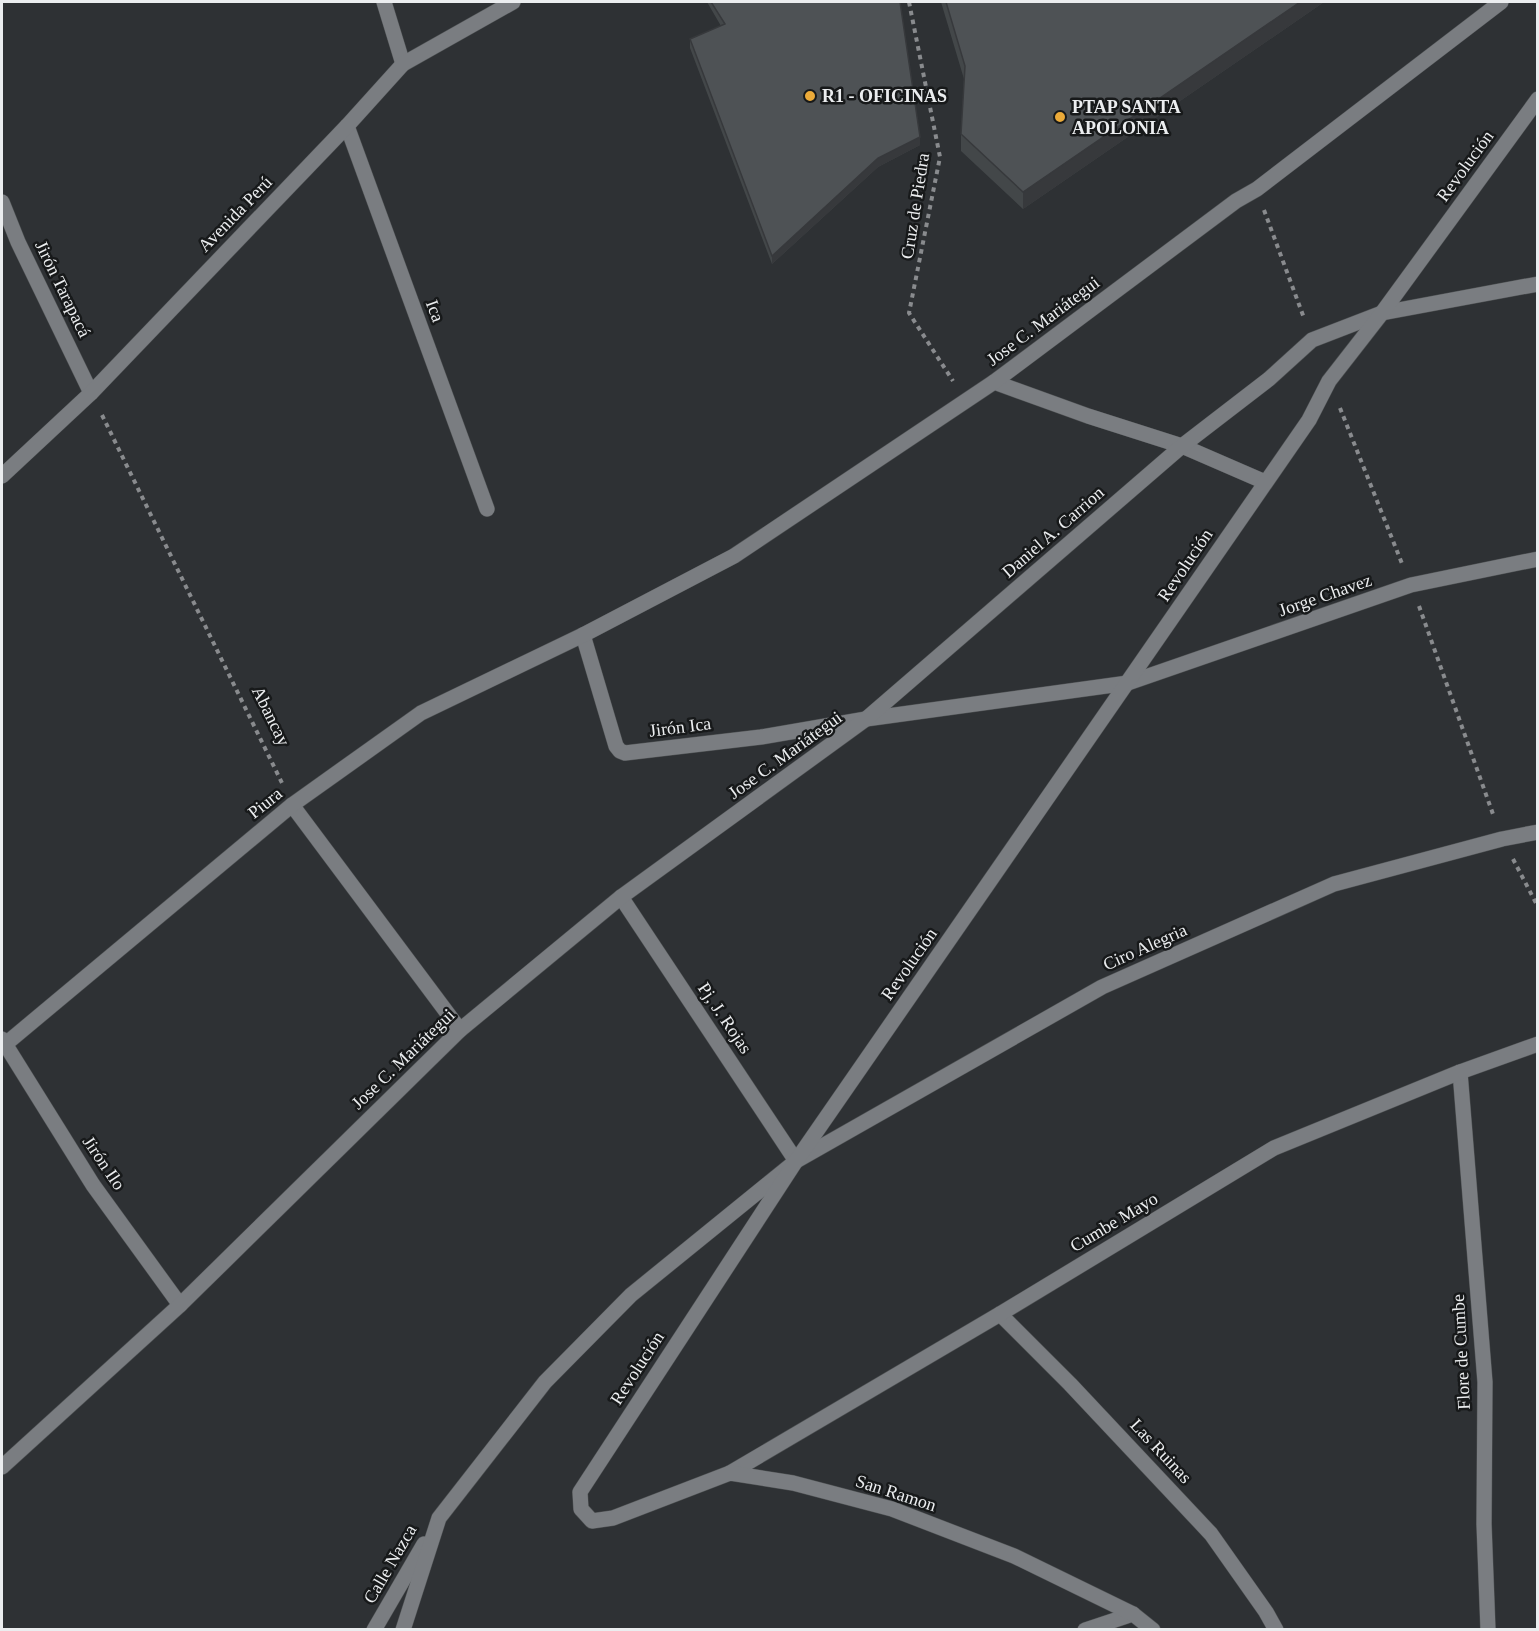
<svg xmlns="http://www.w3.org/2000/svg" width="1539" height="1631" viewBox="0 0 1539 1631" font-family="Georgia,serif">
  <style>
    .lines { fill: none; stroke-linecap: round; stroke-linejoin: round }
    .minor-casing { stroke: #4d5052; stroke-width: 16 }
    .path { stroke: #898b8e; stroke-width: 4; stroke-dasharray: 4.5 4.5; stroke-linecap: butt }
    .minor { stroke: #7a7d81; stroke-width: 15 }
    .wall { fill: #434749 }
    .shaded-wall { fill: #37393c }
    .building { fill: #4e5255; stroke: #37393c; stroke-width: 1.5 }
    .poi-dot { fill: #ebaa39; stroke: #17191a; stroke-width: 2 }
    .labels { text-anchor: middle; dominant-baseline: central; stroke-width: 5; stroke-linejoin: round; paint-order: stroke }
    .poi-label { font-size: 18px; font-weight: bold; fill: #ebedef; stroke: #17191a; text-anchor: start }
    .street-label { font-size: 18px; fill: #ebedef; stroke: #17191a }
  </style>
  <rect width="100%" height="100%" fill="#2e3134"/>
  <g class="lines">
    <defs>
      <g id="minor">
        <polyline points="384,2 403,64"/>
        <polyline points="347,126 487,509"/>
        <polyline points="2,202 18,242 91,393"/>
        <polyline points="994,382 1088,416 1182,446 1265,482"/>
        <polyline points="2,476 91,393 347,126 403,64 513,2"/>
        <polyline points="583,635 616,746 620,751 625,753 761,737 866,719 1128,683 1411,585 1538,559"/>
        <polyline points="292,805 460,1030"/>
        <polyline points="621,897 796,1161"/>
        <polyline points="2,1039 93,1185 180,1305"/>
        <polyline points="2,1047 292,805 421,713 583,635 734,556 994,382 1236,201 1257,189 1501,2"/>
        <polyline points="1460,1072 1485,1382 1484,1524 1488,1630"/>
        <polyline points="1000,1314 1070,1384 1211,1534 1266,1612 1276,1630"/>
        <polyline points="2,1467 180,1305 460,1030 621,897 866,719 1182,446 1269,379 1312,340 1382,313 1538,284"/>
        <polyline points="730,1473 1000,1314 1274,1148 1460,1072 1538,1044"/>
        <polyline points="374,1630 424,1544"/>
        <polyline points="403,1630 439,1518 545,1382 631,1295 796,1161 1102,987 1334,884 1502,839 1538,832"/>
        <polyline points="1085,1630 1133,1614"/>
        <polyline points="1153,1630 1133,1614 1014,1556 892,1509 793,1483 730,1473 613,1518 592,1521 581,1509 580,1492 796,1161 1309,420 1329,381 1382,313 1538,99"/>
      </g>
    </defs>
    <use href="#minor" class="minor-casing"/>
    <g class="path">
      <polyline points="909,2 940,157 909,313 953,381"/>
      <polyline points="1264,210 1304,318"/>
      <polyline points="1340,408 1403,566"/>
      <polyline points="102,415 283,785"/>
      <polyline points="1419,606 1494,817"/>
      <polyline points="1513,859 1538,907"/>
    </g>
    <use href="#minor" class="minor"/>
  </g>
  <g class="wall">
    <polygon points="707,2 900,2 920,145 878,167 772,264 690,48 690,39 721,26"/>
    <polygon points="941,2 1324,2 1023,209 961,151 961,134 964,79"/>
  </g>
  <g class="shaded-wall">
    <polygon points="1300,2 1324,2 1023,209 1023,192"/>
    <polygon points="920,137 920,145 878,167 772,264 772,256 878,158"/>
  </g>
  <g class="building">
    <polygon points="711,2 900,2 920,137 878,158 772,256 690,39 725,24"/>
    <polygon points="946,2 1300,2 1023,192 961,134 965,66"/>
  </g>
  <g class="poi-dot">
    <circle cx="810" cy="96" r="6"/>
    <circle cx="1060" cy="117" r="6"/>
  </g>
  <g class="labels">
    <g class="poi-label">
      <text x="822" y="96">R1 - OFICINAS</text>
      <text x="1072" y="107">PTAP SANTA<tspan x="1072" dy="21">APOLONIA</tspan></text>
    </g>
    <g class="street-label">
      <text transform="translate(1465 166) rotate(-54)">Revolución</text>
      <text transform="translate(915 206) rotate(-81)">Cruz de Piedra</text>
      <text transform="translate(235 214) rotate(-46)">Avenida Perú</text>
      <text transform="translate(63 289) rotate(64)">Jirón Tarapacá</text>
      <text transform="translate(435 311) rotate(70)">Ica</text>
      <text transform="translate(1043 321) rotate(-37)">Jose C. Mariátegui</text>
      <text transform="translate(1053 532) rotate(-41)">Daniel A. Carrion</text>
      <text transform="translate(1185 565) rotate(-56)">Revolución</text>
      <text transform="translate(1325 595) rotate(-19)">Jorge Chavez</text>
      <text transform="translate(271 716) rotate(64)">Abancay</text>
      <text transform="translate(680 727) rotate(-7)">Jirón Ica</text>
      <text transform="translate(785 755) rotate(-36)">Jose C. Mariátegui</text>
      <text transform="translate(265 803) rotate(-39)">Piura</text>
      <text transform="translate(1145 947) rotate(-24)">Ciro Alegria</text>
      <text transform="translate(909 964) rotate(-55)">Revolución</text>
      <text transform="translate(725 1018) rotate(56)">Pj, J. Rojas</text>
      <text transform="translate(403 1059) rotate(-44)">Jose C. Mariátegui</text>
      <text transform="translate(104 1163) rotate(56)">Jirón Ilo</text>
      <text transform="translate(1114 1222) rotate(-31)">Cumbe Mayo</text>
      <text transform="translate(1461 1352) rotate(-93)">Flore de Cumbe</text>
      <text transform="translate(637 1368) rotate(-57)">Revolución</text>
      <text transform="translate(1161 1451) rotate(47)">Las Ruinas</text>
      <text transform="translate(896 1493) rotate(18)">San Ramon</text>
      <text transform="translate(390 1564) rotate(-60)">Calle Nazca</text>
    </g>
  </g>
  <rect width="1539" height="1631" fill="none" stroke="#ebedef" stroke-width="6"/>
</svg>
